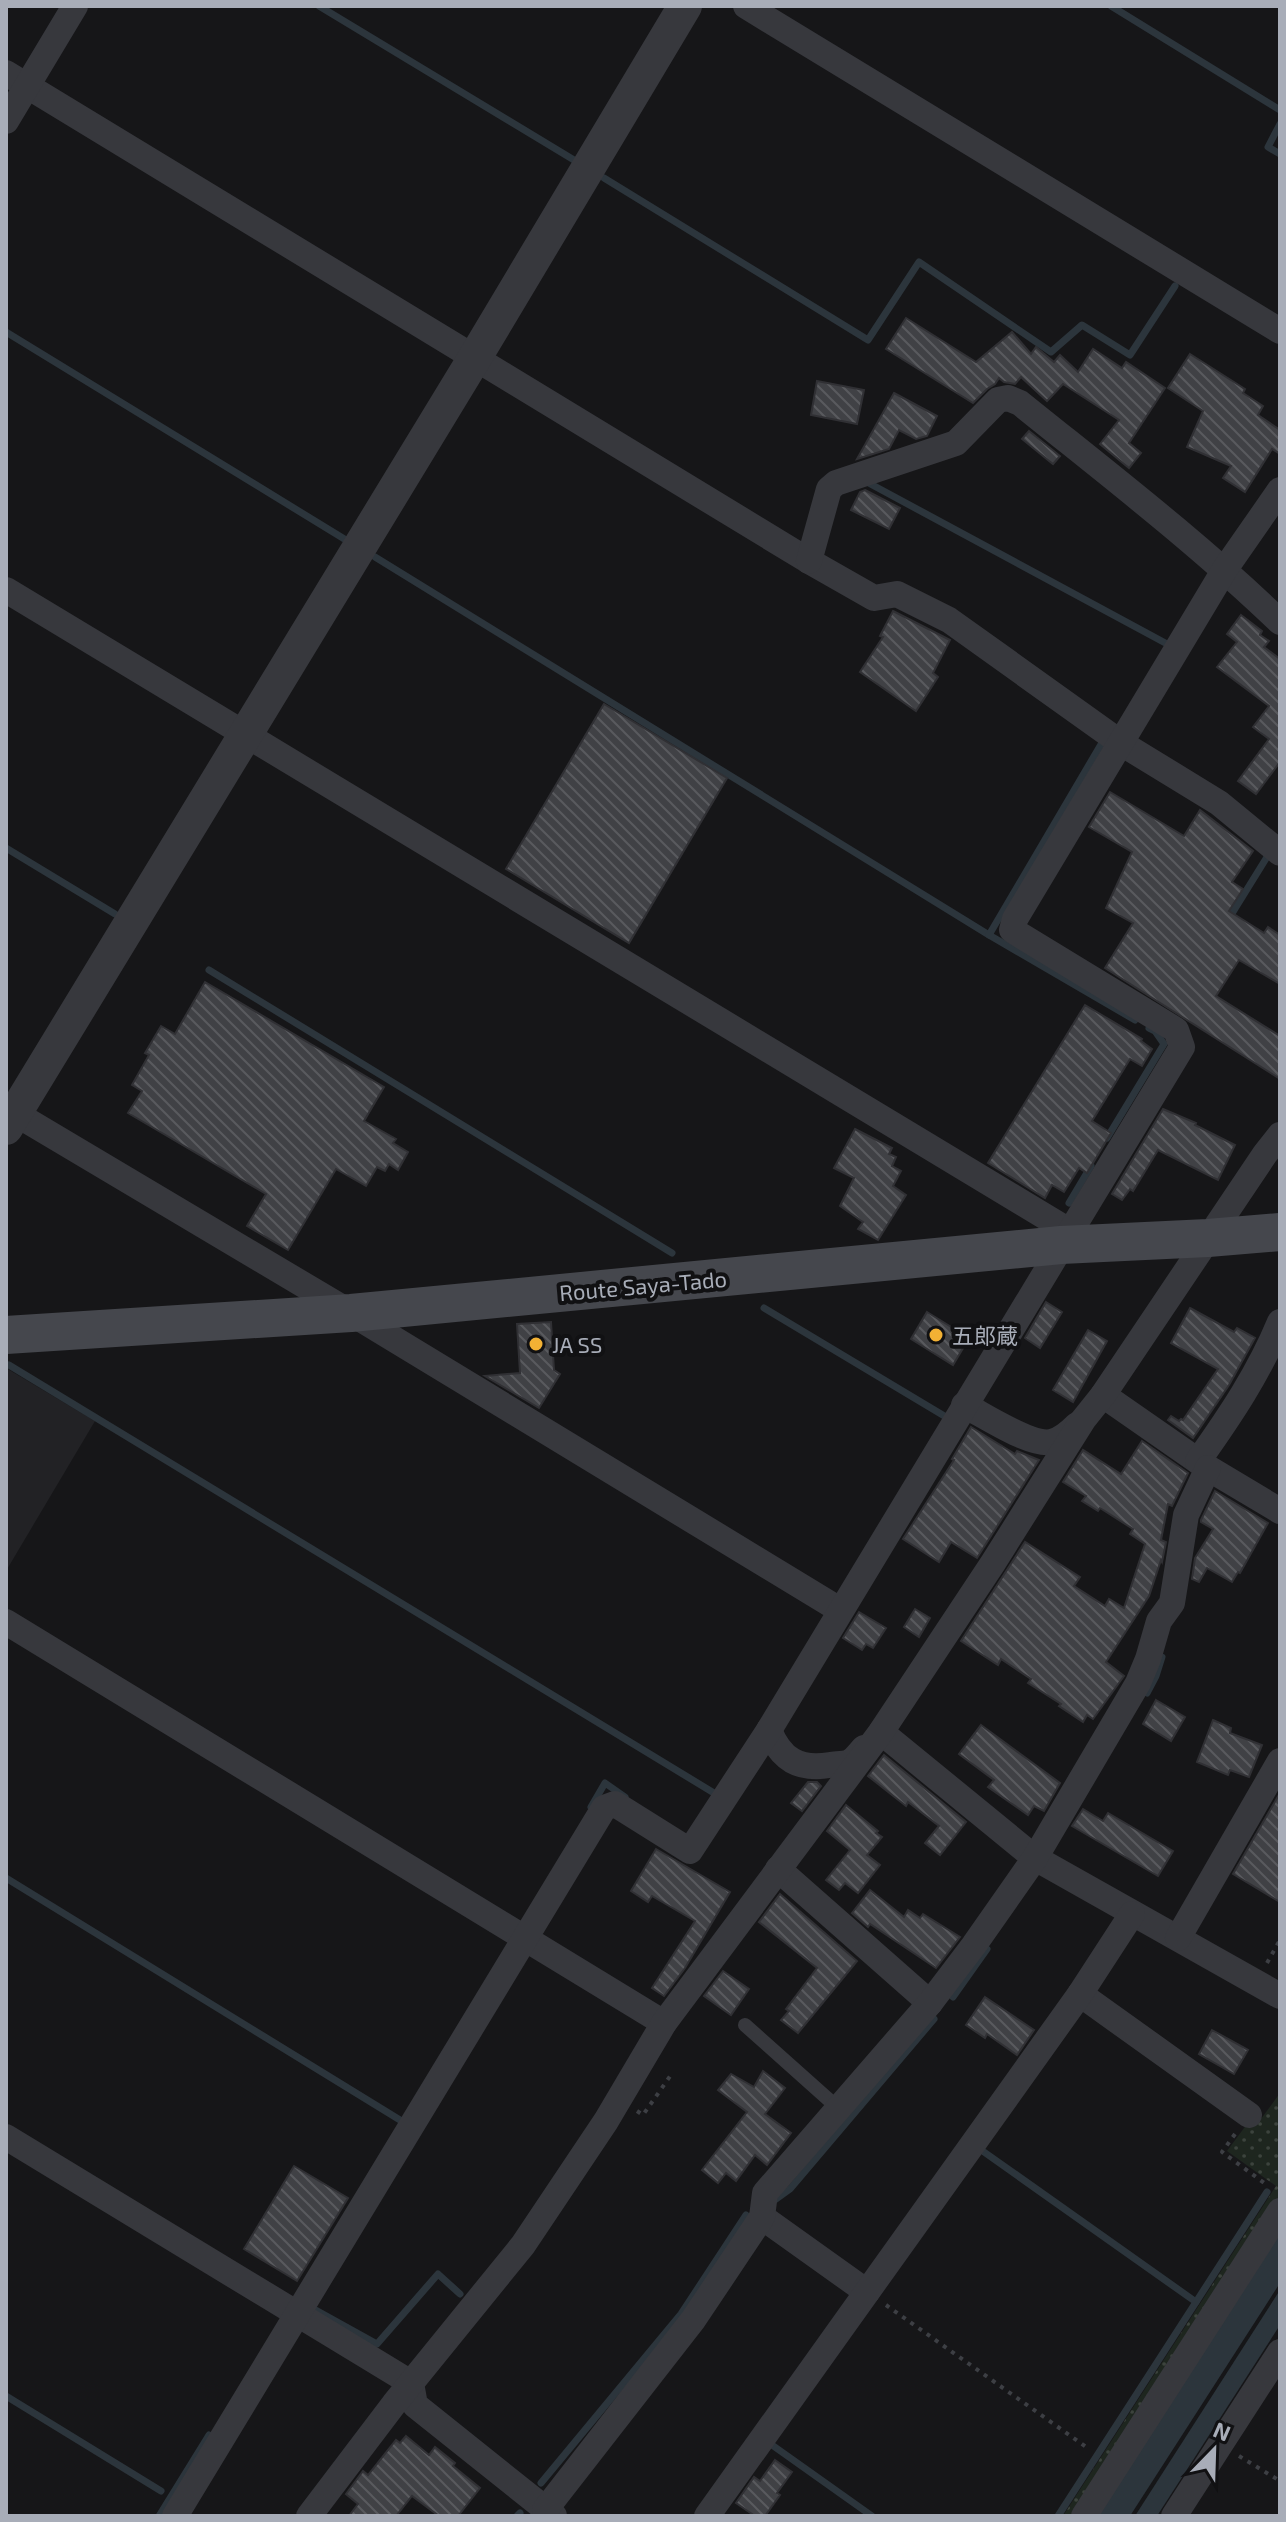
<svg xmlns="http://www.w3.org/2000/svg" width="1286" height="2522" viewBox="0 0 1286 2522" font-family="'Exo 2','Noto Sans JP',sans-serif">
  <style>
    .built { fill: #222225 }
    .grass { fill: url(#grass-dots) }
    .water { fill: #2c353c }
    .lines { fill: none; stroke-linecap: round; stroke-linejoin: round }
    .stream { stroke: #2c353c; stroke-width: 7 }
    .building { fill: url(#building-back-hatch); stroke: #303034; stroke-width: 2 }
    .path { stroke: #3d3f44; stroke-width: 4; stroke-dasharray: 4 6; stroke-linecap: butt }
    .service { stroke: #37383d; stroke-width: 14 }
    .minor { stroke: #37383d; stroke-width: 26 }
    .tertiary { stroke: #37383d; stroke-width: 34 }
    .secondary { stroke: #45474d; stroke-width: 38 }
    .poi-dot { fill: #f2b134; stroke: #111113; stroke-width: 3 }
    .labels { text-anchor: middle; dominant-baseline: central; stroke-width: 8; stroke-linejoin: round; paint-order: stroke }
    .street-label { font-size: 22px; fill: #a8adb8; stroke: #111113 }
    .poi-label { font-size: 22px; fill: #a8adb8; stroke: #111113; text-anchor: start }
  </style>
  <defs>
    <pattern id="grass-dots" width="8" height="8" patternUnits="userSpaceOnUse" patternTransform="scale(2)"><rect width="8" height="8" fill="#1e261f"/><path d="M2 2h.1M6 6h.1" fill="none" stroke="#3c433d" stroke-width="1.8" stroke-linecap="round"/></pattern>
    <pattern id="building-back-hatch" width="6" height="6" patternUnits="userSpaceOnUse" patternTransform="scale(2)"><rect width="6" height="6" fill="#404145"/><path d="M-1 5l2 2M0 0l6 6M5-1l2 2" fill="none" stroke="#595a5e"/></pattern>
  </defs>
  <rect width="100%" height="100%" fill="#161618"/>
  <polygon class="built" points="6,1368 95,1421 6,1571"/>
  <polygon class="grass" points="1280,2093 1280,2195 1074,2516 1063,2516 1276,2186 1227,2151 1253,2116 1261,2119"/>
  <g class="water">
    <polygon points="1280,2233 1280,2283 1130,2516 1098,2516"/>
    <polygon points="1280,2290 1280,2325 1157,2516 1135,2516"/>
  </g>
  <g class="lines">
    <g class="stream">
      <polyline points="319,6 574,160"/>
      <polyline points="1111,6 1280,110"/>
      <polyline points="1280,124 1268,147 1280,154"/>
      <polyline points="604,178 868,340 919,262 1051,352 1082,325 1130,355 1175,286"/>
      <polyline points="6,332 346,540"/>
      <polyline points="865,481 1169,645"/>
      <polyline points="375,557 989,935"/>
      <polyline points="1103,741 989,935 1135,1020"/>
      <polyline points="6,848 115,914"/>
      <polyline points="1228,920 1267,857"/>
      <polyline points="209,970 672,1253"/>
      <polyline points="1107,1138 1164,1044 1155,1031 1149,1028"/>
      <polyline points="1069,1203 1091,1166"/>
      <polyline points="764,1308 946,1417"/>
      <polyline points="9,1365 714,1793"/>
      <polyline points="1147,1693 1156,1676 1162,1657"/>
      <polyline points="591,1807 605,1783 625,1797"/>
      <polyline points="6,1878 400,2120"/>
      <polyline points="953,1997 987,1949"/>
      <polyline points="984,2152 1196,2302"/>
      <polyline points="772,2202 790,2189 934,2019"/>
      <polyline points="312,2308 377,2344 438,2274 460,2294"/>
      <polyline points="6,2396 161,2491"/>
      <polyline points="772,2445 872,2516"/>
      <polyline points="541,2483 681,2314 746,2215"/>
      <polyline points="159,2516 209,2435"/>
      <polyline points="517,2516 520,2513"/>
      <polyline points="1058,2516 1267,2192"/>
    </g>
  </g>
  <g class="building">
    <polygon points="906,318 976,362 1012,332 1031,354 1036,347 1054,362 1060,355 1078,372 1093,349 1122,368 1126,362 1165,388 1129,443 1141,453 1129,468 1100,444 1119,420 1063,384 1047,401 1021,377 1015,384 1004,382 999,378 995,384 987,389 973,403 886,349"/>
    <polygon points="1190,354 1245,389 1243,393 1263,406 1258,415 1280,430 1280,454 1272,449 1245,492 1223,478 1231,466 1187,447 1203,411 1168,388"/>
    <polygon points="817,381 864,390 857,424 811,415"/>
    <polygon points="894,393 937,416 927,436 916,439 899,430 889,449 857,459"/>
    <polygon points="1029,431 1060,456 1053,464 1022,439"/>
    <polygon points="865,490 900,508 889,529 851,510 860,492"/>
    <polygon points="893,611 950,640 933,673 938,677 916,711 860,672 883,637 880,636"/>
    <polygon points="1241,615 1262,631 1260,635 1269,641 1264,647 1280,659 1280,762 1256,794 1238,781 1269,739 1253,727 1269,706 1217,667 1237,642 1227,634"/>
    <polygon points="604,704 727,778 629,943 506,869"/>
    <polygon points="1110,792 1184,836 1200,810 1253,851 1232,882 1243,889 1229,911 1264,933 1268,927 1280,935 1280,984 1239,960 1216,996 1280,1036 1280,1079 1105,968 1133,923 1106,908 1132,852 1089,827"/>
    <polygon points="205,982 384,1087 364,1121 396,1139 393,1143 408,1152 398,1170 389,1164 385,1171 377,1167 366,1186 336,1169 288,1250 247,1226 266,1194 128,1113 142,1091 132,1085 149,1055 145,1053 161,1026 175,1034"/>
    <polygon points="1085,1005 1142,1039 1141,1041 1152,1049 1142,1066 1130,1059 1092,1121 1111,1133 1087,1173 1079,1168 1064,1192 1052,1185 1045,1198 988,1163"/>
    <polygon points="1163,1109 1196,1123 1195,1125 1235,1145 1218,1180 1158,1150 1133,1191 1130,1189 1122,1200 1112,1194"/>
    <polygon points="855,1129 892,1148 889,1154 896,1157 892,1166 901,1171 893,1186 906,1195 878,1240 858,1229 863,1222 840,1206 854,1178 834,1168"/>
    <polygon points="1046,1302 1062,1312 1040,1348 1025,1338"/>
    <polygon points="1190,1308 1234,1332 1237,1328 1255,1338 1229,1385 1193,1438 1168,1420 1171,1416 1179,1421 1181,1419 1183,1420 1218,1369 1171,1343"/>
    <polygon points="927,1312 969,1338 953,1365 911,1339"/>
    <polygon points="551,1322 554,1370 560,1374 539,1408 485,1376 520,1373 517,1324"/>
    <polygon points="1088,1330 1107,1341 1073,1402 1053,1390"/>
    <polygon points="971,1427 1015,1454 1017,1451 1039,1460 977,1558 951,1542 939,1562 903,1539 954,1460 952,1459"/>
    <polygon points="1142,1441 1188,1473 1172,1506 1168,1504 1161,1540 1166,1542 1162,1562 1161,1560 1149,1596 1106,1662 1124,1676 1093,1719 1087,1715 1083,1722 1059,1706 1061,1704 1028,1683 1031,1679 1001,1659 998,1665 961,1641 1025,1542 1080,1577 1074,1586 1105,1606 1109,1599 1124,1608 1145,1544 1130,1534 1133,1529 1100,1508 1098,1511 1082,1501 1086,1496 1063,1482 1083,1450 1121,1474"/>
    <polygon points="1215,1491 1268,1523 1240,1573 1238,1572 1232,1582 1207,1568 1199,1582 1192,1579 1195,1558 1213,1529 1201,1522 1201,1520"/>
    <polygon points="915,1609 930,1618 919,1637 904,1627"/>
    <polygon points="859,1612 886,1628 873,1648 866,1644 862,1650 843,1638"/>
    <polygon points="1156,1700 1185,1717 1171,1741 1143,1724"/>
    <polygon points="1213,1720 1231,1728 1230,1733 1262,1745 1249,1777 1230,1770 1228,1775 1197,1762"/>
    <polygon points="981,1725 1060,1783 1044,1811 1034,1806 1028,1815 988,1787 994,1780 959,1754"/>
    <polygon points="884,1755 966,1822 940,1855 925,1843 939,1826 908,1802 906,1806 868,1776"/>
    <polygon points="808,1782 817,1782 821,1786 802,1811 791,1803"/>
    <polygon points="1280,1793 1280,1902 1233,1874"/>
    <polygon points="846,1805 878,1831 876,1833 882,1837 867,1855 880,1865 858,1893 845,1883 839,1890 826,1880 850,1850 827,1831"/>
    <polygon points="1083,1809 1103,1821 1108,1813 1173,1851 1158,1876 1072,1826"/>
    <polygon points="656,1849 730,1892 685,1968 664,1996 652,1988 695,1921 652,1896 648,1902 631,1891"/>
    <polygon points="870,1890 904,1917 908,1910 920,1918 923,1914 960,1937 936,1968 870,1924 868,1927 852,1913"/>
    <polygon points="780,1894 857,1961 798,2033 781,2020 789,2011 786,2009 817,1968 759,1922"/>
    <polygon points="723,1971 749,1989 731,2015 704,1996"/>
    <polygon points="985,1997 1034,2030 1017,2055 987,2034 985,2038 966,2025"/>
    <polygon points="1212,2030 1248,2050 1234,2074 1199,2054"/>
    <polygon points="763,2071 785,2088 765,2114 791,2133 767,2165 755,2155 736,2181 726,2173 718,2183 702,2170 747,2112 718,2090 731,2074 754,2087"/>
    <polygon points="294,2166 348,2198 297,2281 244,2249"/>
    <polygon points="406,2436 429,2455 435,2447 455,2463 453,2466 480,2488 458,2516 439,2516 412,2496 396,2516 349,2516 358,2504 346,2494 363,2471 368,2475 396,2440 400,2443"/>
    <polygon points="775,2460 792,2472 777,2493 780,2495 765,2516 755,2516 736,2503 754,2477 760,2481"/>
  </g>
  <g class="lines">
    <g class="path">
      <polyline points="1267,1963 1280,1940"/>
      <polyline points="637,2111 643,2115 673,2072"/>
      <polyline points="1235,2134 1222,2152 1267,2185"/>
      <polyline points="886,2305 1089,2449"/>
      <polyline points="1239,2456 1280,2481"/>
    </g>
    <polyline class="service" points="745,2025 838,2108"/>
    <g class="minor">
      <polyline points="746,6 1280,331"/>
      <polyline points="6,73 809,561 874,598 897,594 949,620 1121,743 1219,803 1280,853"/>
      <polyline points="6,121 75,6"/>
      <path d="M809 561 829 489 836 483 956 443 998 400 1008 398 1020 403C1108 474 1198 543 1280 622"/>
      <polyline points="6,590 1069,1231"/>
      <polyline points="6,1108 351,1313 840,1610"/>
      <polyline points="1103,1395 1208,1468 1280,1511"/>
      <path d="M964 1405C984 1415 1030 1446 1051 1442 1062 1440 1070 1432 1077 1425"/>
      <path d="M1198 1461C1230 1416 1259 1373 1280 1322"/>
      <polyline points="6,1622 664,2023"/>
      <path d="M769 1730C781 1760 799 1770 830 1765 836 1764 845 1764 850 1762 855 1759 860 1752 864 1748"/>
      <polyline points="881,1732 1035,1858 1280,1996"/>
      <polyline points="778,1869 930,2003"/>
      <polyline points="1178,1938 1280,1761"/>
      <polyline points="1080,1994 1249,2115"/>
      <polyline points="6,2137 411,2383"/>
      <polyline points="762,2217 867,2292"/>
      <polyline points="411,2383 415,2405 554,2516"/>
      <polyline points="545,2510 693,2320 762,2217 765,2193 930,2003 974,1945 1035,1858 1138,1683 1148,1659 1159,1621 1172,1603 1186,1515 1208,1468"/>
      <polyline points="175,2516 604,1808 615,1804 690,1851 769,1730 1182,1047 1176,1030 1012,930 1015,919 1225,569 1280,490"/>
      <polyline points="309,2516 394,2404 523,2245 606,2121 664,2023 881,1732 993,1563 1083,1420 1103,1395 1265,1154 1280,1135"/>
      <polyline points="707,2516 1080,1994 1132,1914"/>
      <polyline points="1084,2516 1280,2211"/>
      <polyline points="1174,2516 1280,2352"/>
    </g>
    <polyline class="tertiary" points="6,1128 474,359 685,6"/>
    <polyline class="secondary" points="6,1335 351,1313 1061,1245 1208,1238 1280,1232"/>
  </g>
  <g class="poi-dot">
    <circle cx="936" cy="1335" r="8"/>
    <circle cx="536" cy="1344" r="8"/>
  </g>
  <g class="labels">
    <g class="street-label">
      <text transform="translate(643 1285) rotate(-5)">Route Saya-Tado</text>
    </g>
    <g class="poi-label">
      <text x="952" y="1335">五郎蔵</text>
      <text x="552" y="1344">JA SS</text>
    </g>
  </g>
  <rect width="1286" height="2522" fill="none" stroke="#a8adb8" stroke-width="16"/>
  <g transform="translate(1214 2450) rotate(23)" stroke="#111113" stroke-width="6" paint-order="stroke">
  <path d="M0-6L14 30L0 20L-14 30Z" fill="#a8adb8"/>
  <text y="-12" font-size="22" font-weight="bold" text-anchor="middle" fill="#a8adb8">N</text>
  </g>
</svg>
